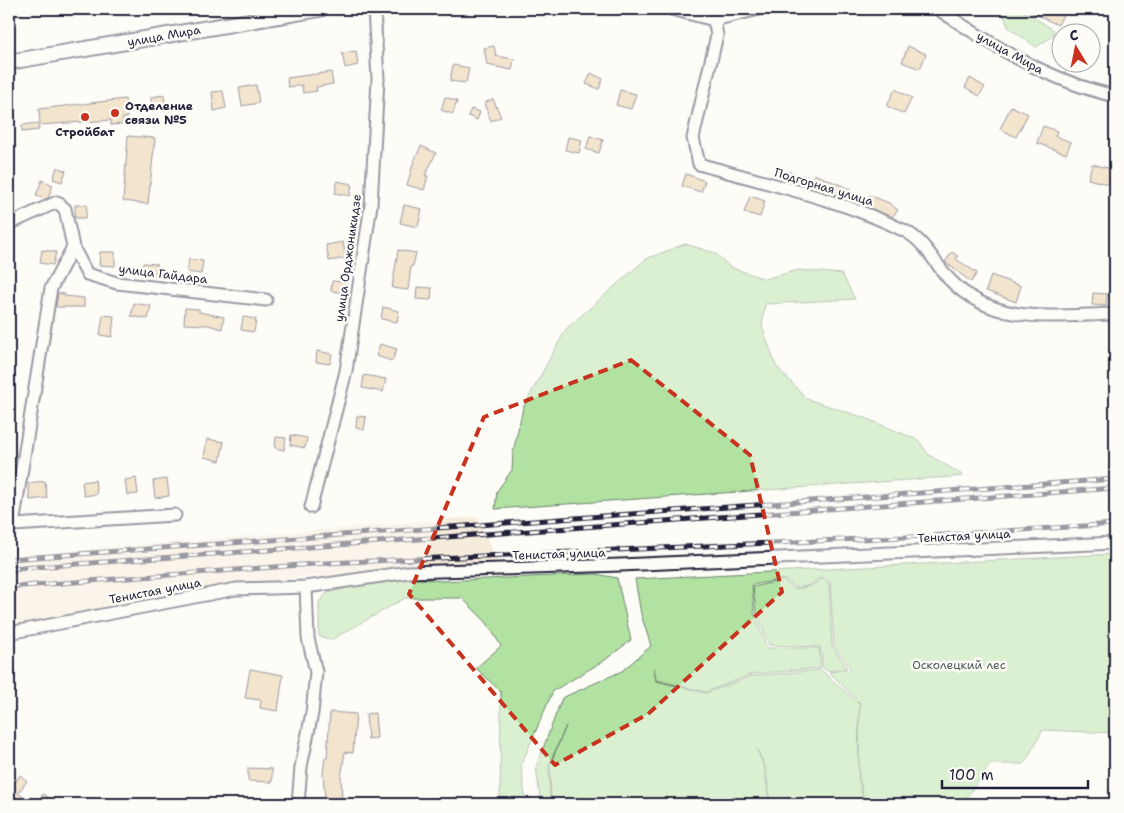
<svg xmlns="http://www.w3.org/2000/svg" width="1124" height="813" viewBox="0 0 1124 813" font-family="'Shantell Sans',sans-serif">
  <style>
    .built { fill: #f6ecdb }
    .green { fill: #b2e2a2; stroke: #6a826e }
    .building { fill: #e6c799; stroke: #22223b }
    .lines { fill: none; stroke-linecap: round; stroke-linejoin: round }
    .minor-casing { stroke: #22223b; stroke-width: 15 }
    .major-casing { stroke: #22223b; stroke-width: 18 }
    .minor { stroke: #fdfcf7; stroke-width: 11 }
    .major { stroke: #fdfcf7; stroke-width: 14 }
    .rail-casing { stroke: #22223b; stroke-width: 5 }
    .rail { stroke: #fdfcf7; stroke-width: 3; stroke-dasharray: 9; stroke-linecap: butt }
    .marked { fill: none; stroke: #c8321e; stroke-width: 4; stroke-dasharray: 10 6; stroke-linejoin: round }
    .poi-dot { fill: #c8321e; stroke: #fdfcf7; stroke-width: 2 }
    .labels { text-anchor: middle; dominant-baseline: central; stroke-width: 5; stroke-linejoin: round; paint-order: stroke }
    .street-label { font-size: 12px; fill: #22223b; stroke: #fdfcf7 }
    .poi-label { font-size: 12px; font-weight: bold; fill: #22223b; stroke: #fdfcf7; text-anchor: start }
    .park-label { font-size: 12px; fill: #4d5c5a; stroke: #fdfcf7 }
  </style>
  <rect width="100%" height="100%" fill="#fdfcf7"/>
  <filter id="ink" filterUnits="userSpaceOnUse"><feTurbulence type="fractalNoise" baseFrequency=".02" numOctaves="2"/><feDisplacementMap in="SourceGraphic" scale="10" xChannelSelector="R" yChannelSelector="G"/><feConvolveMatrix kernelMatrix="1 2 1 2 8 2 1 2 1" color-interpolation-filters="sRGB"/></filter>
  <g filter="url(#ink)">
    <polygon class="built" points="477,517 498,563 299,577 9,630 9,556"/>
    <g class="green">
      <polygon points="1006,9 1025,9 1025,12 1054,30 1053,36 1036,47 1008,27 1003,12"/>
      <polygon points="685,244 715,253 730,267 765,279 798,270 842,274 855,299 765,304 762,326 776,366 807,399 865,418 918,440 929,455 964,476 495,509 497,491 512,470 513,452 523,408 566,329 646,259"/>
      <polygon points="1115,554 1115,733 1043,730 1024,764 990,764 962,804 865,804 859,777 860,703 829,672 851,669 834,646 830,581 821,577 810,585 797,588 784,579 752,585 754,612 767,648 819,648 821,668 752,674 706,692 656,680 654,668 656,681 706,693 752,676 821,670 859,704 858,777 864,804 770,804 766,769 757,749 765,769 769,804 551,804 550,765 566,726 549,765 550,804 541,804 536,767 562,698 622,671 651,646 641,614 635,579"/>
      <polygon points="596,574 617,578 631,640 605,660 553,691 521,765 526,804 500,804 501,692 476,668 501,646 487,623 462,598 405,598 331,640 319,636 319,602 327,593 394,576 442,581"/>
      <polygon points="821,579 829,583 832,646 847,668 827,671 823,668 820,647 769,645 756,611 753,587 783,580 795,589 811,586"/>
    </g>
    <g class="building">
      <polygon points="1024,9 1066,9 1058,25"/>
      <polygon points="494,46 496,56 514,59 512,70 487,65 484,48"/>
      <polygon points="908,46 926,54 920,69 902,62"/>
      <polygon points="356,51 358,65 345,68 342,53"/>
      <polygon points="453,65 469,68 466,83 450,81"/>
      <polygon points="331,72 333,84 316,87 317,91 303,93 302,85 288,87 287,78"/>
      <polygon points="591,73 603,79 599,89 586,84"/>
      <polygon points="970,78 985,87 979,96 965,87"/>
      <polygon points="256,85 259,103 242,106 239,88"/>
      <polygon points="895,89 912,98 904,114 887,106"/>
      <polygon points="620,90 636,94 631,109 616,105"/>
      <polygon points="223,91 226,108 214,111 212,92"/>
      <polygon points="164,95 166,109 152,110 151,97"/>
      <polygon points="445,97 457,101 453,114 441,110"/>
      <polygon points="125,99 127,118 123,118 123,124 111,125 111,120 40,125 39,109"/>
      <polygon points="493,99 501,117 491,121 484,103"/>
      <polygon points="1011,106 1028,114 1016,137 1000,129"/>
      <polygon points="471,109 480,112 477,120 468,116"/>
      <polygon points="38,123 39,130 22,132 22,125"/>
      <polygon points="1043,126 1057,131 1055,136 1071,142 1066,154 1037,143"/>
      <polygon points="128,136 155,138 148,204 123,201"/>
      <polygon points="590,136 603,140 599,153 586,149"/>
      <polygon points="568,137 582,140 579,153 565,150"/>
      <polygon points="421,146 436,153 425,176 428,176 424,190 407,185 414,161"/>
      <polygon points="1092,164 1115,170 1111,185 1088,179"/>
      <polygon points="57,167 66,171 62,182 53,179"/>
      <polygon points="786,171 813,178 814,174 850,189 847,198 784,179"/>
      <polygon points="686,174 705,181 701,192 682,186"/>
      <polygon points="42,180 53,185 48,198 45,199 36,196"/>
      <polygon points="337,181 352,184 350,196 335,193"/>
      <polygon points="869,195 889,203 898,210 892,217 865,206"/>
      <polygon points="750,196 765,201 760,217 744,212"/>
      <polygon points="75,205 87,205 86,218 75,218"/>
      <polygon points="404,205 422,209 418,227 400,223"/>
      <polygon points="343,242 346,258 329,261 326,245"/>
      <polygon points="42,250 56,252 53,265 40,263"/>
      <polygon points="398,250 416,253 413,266 411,266 408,290 392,288"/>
      <polygon points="100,252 115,252 115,266 99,265"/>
      <polygon points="952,252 958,256 956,259 977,273 971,282 945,262"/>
      <polygon points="189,259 203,261 201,274 187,272"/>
      <polygon points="143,263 157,264 155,276 142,275"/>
      <polygon points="991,275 1021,286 1016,302 986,291"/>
      <polygon points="332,281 346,282 345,293 331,291"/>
      <polygon points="417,287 432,288 431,300 416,299"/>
      <polygon points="58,293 65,294 64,296 84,298 84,307 56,307"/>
      <polygon points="1093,293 1107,294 1106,306 1092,305"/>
      <polygon points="134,303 151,306 148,319 131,316"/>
      <polygon points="383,307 399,311 397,322 381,319"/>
      <polygon points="185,308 199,309 199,312 224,317 222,329 208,325 184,324"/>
      <polygon points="103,315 114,316 112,337 100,335"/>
      <polygon points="243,317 256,319 254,332 241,330"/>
      <polygon points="380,344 397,349 392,361 376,356"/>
      <polygon points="317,351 332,354 330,364 316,362"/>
      <polygon points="364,375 386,379 383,392 362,388"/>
      <polygon points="357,416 366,417 364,430 356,428"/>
      <polygon points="291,435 307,438 305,448 290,445"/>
      <polygon points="276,437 286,438 284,450 275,448"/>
      <polygon points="207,439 224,442 220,461 204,457"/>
      <polygon points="136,478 138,494 127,495 125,480"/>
      <polygon points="167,479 169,496 155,498 153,481"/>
      <polygon points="95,480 97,494 84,496 82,482"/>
      <polygon points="45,481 47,498 30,500 28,483"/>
      <polygon points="250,669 283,675 278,711 260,708 261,700 245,698"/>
      <polygon points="330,712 356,714 353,753 345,752 341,778 342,798 325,799 323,773 325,757 327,758"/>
      <polygon points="375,713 377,738 368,739 366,714"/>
      <polygon points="248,768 272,769 272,782 248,781"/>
      <polygon points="20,775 27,781 18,793 34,804 9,804 9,791"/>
      <polygon points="43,794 59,804 37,804"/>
    </g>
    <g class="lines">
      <defs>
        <g id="minor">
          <polyline points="671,9 714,20 759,9"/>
          <path d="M938 9C993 46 1049 81 1115 96"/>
          <path d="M714 20 717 35 693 138 699 164C768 184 841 199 905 231 926 242 934 263 950 280 995 327 1057 315 1115 314"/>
          <polyline points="9,224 57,202 65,209 73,247"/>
          <polyline points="311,507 346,371 371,205 378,79 374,9"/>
          <polyline points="13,525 175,515"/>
          <polyline points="9,526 13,525 51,288 73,247 87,274 117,283 266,300"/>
          <polyline points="9,633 236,589 306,587 409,572 620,565 1115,543"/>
          <polyline points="298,804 301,767 312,713 316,672 308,638 306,587"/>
        </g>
        <polyline id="major" points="9,62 320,9"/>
      </defs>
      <use href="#minor" class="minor-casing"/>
      <use href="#major" class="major-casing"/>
      <use href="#minor" class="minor"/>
      <use href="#major" class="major"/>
      <defs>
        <g id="rail">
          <polyline points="9,559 1115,479"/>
          <polyline points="9,569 1115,488"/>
          <polyline points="9,587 327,563 928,536 1115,524"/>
        </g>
      </defs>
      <use href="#rail" class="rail-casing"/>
      <use href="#rail" class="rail"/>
    </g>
  </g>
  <path d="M0 0H1124V813H0ZM631 360 750 455 782 592 648 714 555 765 409 594 484 417Z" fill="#fdfcf7" fill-opacity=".55" fill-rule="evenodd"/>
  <path class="marked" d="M631 360 750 455 782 592 648 714 555 765 409 594 484 417Z"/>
  <g class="poi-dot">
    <circle cx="115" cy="113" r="5"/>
    <circle cx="85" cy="117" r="5"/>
  </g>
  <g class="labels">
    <g class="street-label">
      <text transform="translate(164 36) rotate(-10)">улица Мира</text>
      <text transform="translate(1010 53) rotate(29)">улица Мира</text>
      <text transform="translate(824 187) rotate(17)">Подгорная улица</text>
      <text transform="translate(348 258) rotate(-82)">улица Орджоникидзе</text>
      <text transform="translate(163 274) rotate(7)">улица Гайдара</text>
      <text transform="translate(964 536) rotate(-3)">Тенистая улица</text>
      <text transform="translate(559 554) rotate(-2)">Тенистая улица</text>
      <text transform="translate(155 591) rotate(-11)">Тенистая улица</text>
    </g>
    <g class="poi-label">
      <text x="125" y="106">Отделение<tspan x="125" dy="14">связи №5</tspan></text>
      <text x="85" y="132" text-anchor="middle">Стройбат</text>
    </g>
    <g class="park-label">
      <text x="959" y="665">Осколецкий лес</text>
    </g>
  </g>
  <rect width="1124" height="813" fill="none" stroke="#fdfcf7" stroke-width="30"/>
  <rect x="15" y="15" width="1094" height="783" fill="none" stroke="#22223b" stroke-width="2" filter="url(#ink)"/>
  <g transform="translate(1076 48) rotate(350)"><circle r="24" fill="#fdfcf7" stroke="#a5a5ac"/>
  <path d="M0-4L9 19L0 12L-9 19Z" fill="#c8321e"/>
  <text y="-8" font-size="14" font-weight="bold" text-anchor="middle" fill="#22223b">С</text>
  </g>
  <path d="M942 780v8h146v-8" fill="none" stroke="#22223b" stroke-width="2.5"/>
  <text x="949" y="780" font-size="15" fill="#22223b" stroke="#fdfcf7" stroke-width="4" paint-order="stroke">100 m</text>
</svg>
